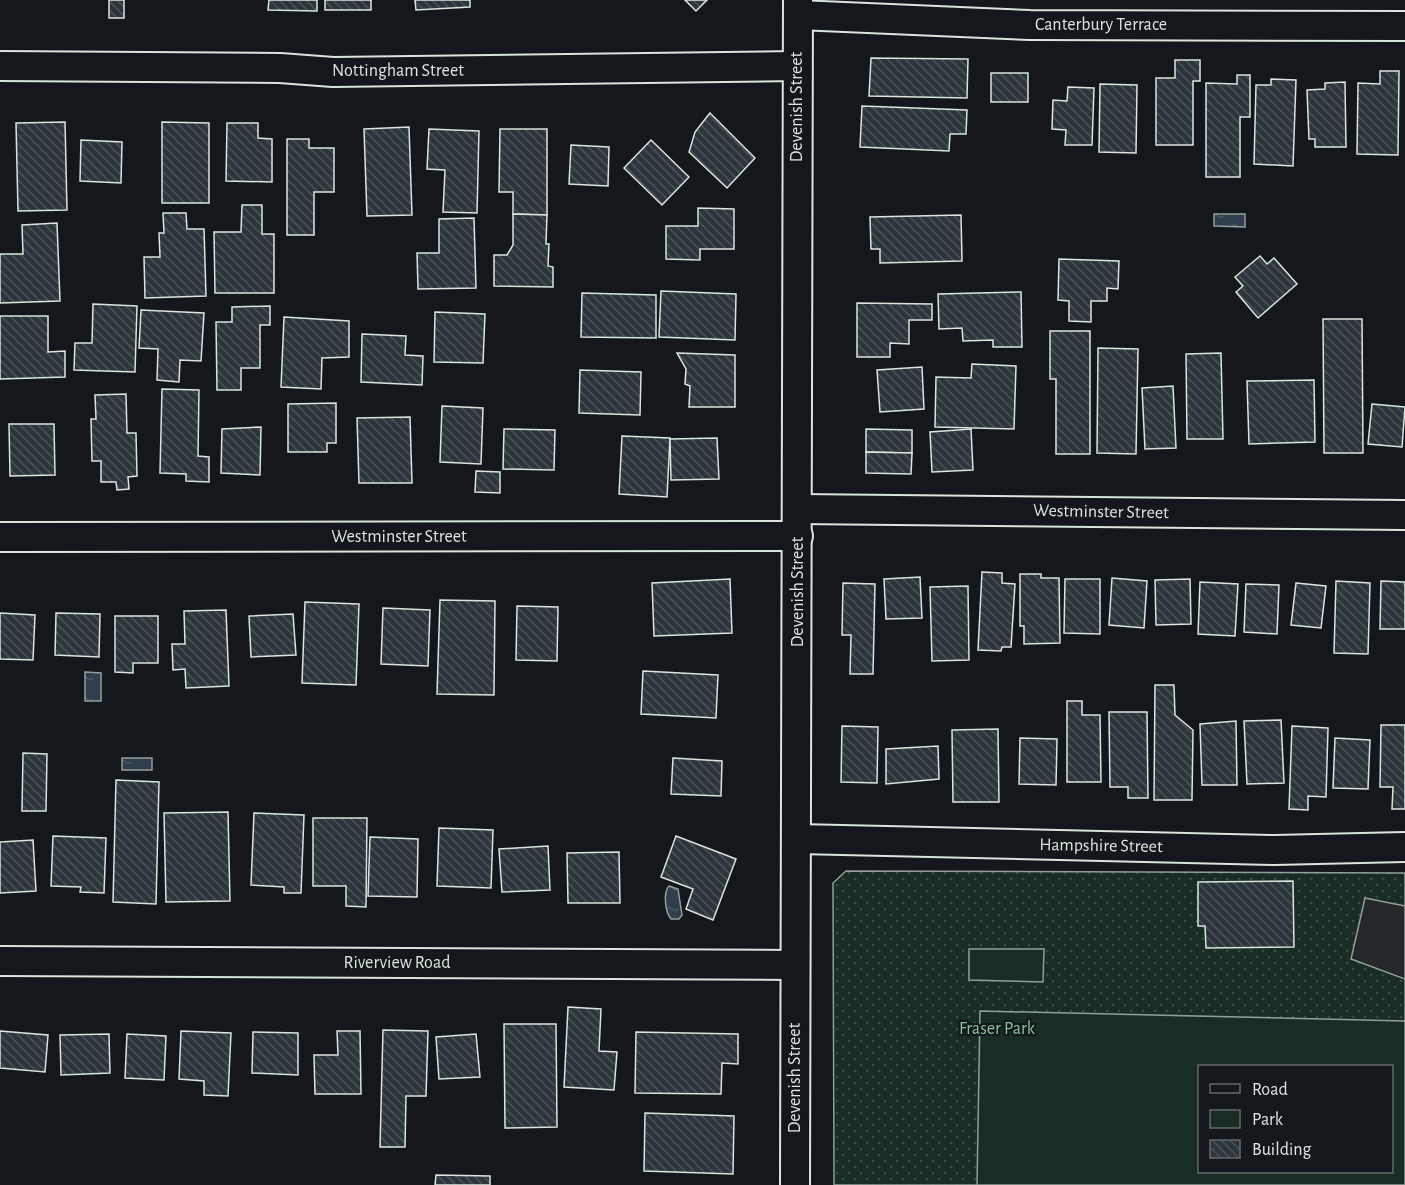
<svg xmlns="http://www.w3.org/2000/svg" width="1405" height="1185" viewBox="0 0 1405 1185" font-family="'Alegreya Sans',sans-serif">
  <style>
    .green { fill: url(#green-dots); stroke: #939e99; stroke-width: 1.5; fill-rule: evenodd }
    .pitch { fill: #1a2d24; stroke: #939e99; stroke-width: 1.5; fill-rule: evenodd }
    .parking { fill: #24282b; stroke: #939e99; stroke-width: 1.5 }
    .water { fill: url(#water-ripples); stroke: #939e99; stroke-width: 1.5 }
    .building { fill: url(#building-back-hatch); stroke: #d8e6dc; stroke-width: 1.5 }
    .lines { fill: none; stroke-linecap: round; stroke-linejoin: round }
    .minor-casing { stroke: #d8e6dc; stroke-width: 32 }
    .minor { stroke: #14181c; stroke-width: 28 }
    .labels { text-anchor: middle; dominant-baseline: central; stroke-width: 4.5; stroke-linejoin: round; paint-order: stroke }
    .street-label { font-size: 18px; fill: #d8e6dc; stroke: #14181c }
    .park-label { font-size: 18px; fill: #8ac095; stroke: #14181c }
  </style>
  <defs>
    <pattern id="green-dots" width="8" height="8" patternUnits="userSpaceOnUse" patternTransform="scale(1.5)"><rect width="8" height="8" fill="#1a2d24"/><path d="M2 2h.1M6 6h.1" fill="none" stroke="#3b4b43" stroke-width="1.8" stroke-linecap="round"/></pattern>
    <pattern id="water-ripples" width="26" height="14" patternUnits="userSpaceOnUse" patternTransform="scale(1.5)"><rect width="26" height="14" fill="#2f3f4d"/><path d="M2 4q2-2 4 0t4 0M15 11q2-2 4 0t4 0" fill="none" stroke="#4c5b66"/></pattern>
    <pattern id="building-back-hatch" width="6" height="6" patternUnits="userSpaceOnUse" patternTransform="scale(1.5)"><rect width="6" height="6" fill="#2c363c"/><path d="M-1 5l2 2M0 0l6 6M5-1l2 2" fill="none" stroke="#4a5358"/></pattern>
  </defs>
  <rect width="100%" height="100%" fill="#14181c"/>
  <path class="green" d="M846 871 1405 873V1185H834L833 883ZM1200 1066H1392V1172H1200Z"/>
  <g class="pitch">
    <polygon points="969,949 1044,949 1043,982 969,980"/>
    <path d="M980 1011 1405 1021V1185H977ZM1200 1066H1392V1172H1200Z"/>
  </g>
  <polygon class="parking" points="1365,898 1405,906 1405,979 1351,959"/>
  <g class="water">
    <polygon points="1214,214 1245,214 1245,227 1214,226"/>
    <polygon points="85,672 101,673 101,701 85,701"/>
    <rect x="122" y="758" width="30" height="12"/>
    <path d="M669 886 678 889 682 915 679 919H671C665 912 663 892 669 886Z"/>
  </g>
  <g class="building">
    <rect x="109" y="0" width="15" height="18"/>
    <polygon points="269,0 317,0 317,11 268,10"/>
    <rect x="325" y="0" width="46" height="10"/>
    <polygon points="415,0 470,0 470,7 416,10"/>
    <polygon points="685,0 707,0 696,11"/>
    <polygon points="871,58 968,59 967,98 869,96"/>
    <polygon points="1175,60 1200,60 1200,81 1193,81 1193,145 1156,145 1156,78 1175,78"/>
    <polygon points="1380,71 1399,71 1398,155 1357,154 1358,83 1380,84"/>
    <rect x="991" y="73" width="37" height="29"/>
    <polygon points="1237,75 1250,75 1250,117 1240,117 1240,177 1206,177 1206,83 1237,84"/>
    <polygon points="1271,79 1296,80 1293,166 1254,164 1256,85 1271,85"/>
    <polygon points="1345,82 1346,147 1315,147 1315,139 1309,139 1307,90 1325,89 1325,83"/>
    <polygon points="1100,84 1137,85 1136,153 1099,152"/>
    <polygon points="1068,87 1094,88 1092,145 1065,145 1066,130 1052,129 1053,100 1067,101"/>
    <polygon points="862,106 967,110 966,134 950,134 949,151 860,147"/>
    <polygon points="710,113 755,158 727,188 689,152 695,132"/>
    <polygon points="65,122 67,210 18,211 16,123"/>
    <polygon points="162,122 209,123 209,203 162,203"/>
    <polygon points="227,123 258,123 258,138 272,139 272,182 226,181"/>
    <polygon points="409,127 412,215 367,216 364,129"/>
    <polygon points="429,129 479,131 477,213 443,212 445,170 427,169"/>
    <polygon points="500,129 547,129 547,215 513,214 513,192 499,192"/>
    <polygon points="287,139 309,139 309,148 334,148 334,192 314,192 314,235 287,235"/>
    <polygon points="81,140 122,142 121,183 80,181"/>
    <polygon points="651,140 689,177 662,205 624,168"/>
    <polygon points="571,145 609,147 608,186 569,184"/>
    <polygon points="242,205 262,205 262,234 274,234 274,293 215,293 214,232 241,232"/>
    <polygon points="698,208 734,209 734,249 700,249 700,260 666,259 666,226 698,226"/>
    <polygon points="163,213 186,213 187,229 204,229 206,296 145,298 144,257 160,257 159,233 164,233"/>
    <polygon points="513,214 547,215 546,244 549,244 548,266 553,267 553,287 494,286 494,255 507,255 513,245"/>
    <polygon points="961,215 962,261 880,263 880,249 871,249 870,217"/>
    <polygon points="474,218 476,288 418,289 417,253 439,253 439,219"/>
    <polygon points="57,223 60,301 0,303 0,254 23,254 22,225"/>
    <polygon points="1260,256 1267,264 1274,258 1297,284 1258,318 1236,292 1243,286 1235,277"/>
    <polygon points="1059,259 1119,261 1118,289 1107,288 1107,301 1091,301 1091,322 1069,321 1069,301 1058,300"/>
    <polygon points="661,291 736,294 735,340 659,337"/>
    <polygon points="1021,292 1022,347 993,347 993,340 963,341 962,328 939,329 938,294"/>
    <polygon points="582,293 656,295 656,338 581,337"/>
    <polygon points="857,303 932,304 932,320 909,320 909,344 890,343 890,357 857,357"/>
    <polygon points="93,304 137,306 135,372 74,370 75,343 92,343"/>
    <polygon points="270,306 270,325 260,325 260,368 241,368 241,390 217,390 216,322 232,322 232,307"/>
    <polygon points="141,310 204,313 201,361 180,360 179,382 157,380 158,349 139,348"/>
    <polygon points="435,312 485,314 483,363 434,362"/>
    <polygon points="0,316 48,316 48,352 65,351 65,377 0,379"/>
    <polygon points="284,317 349,321 349,357 322,358 321,389 281,387"/>
    <polygon points="1323,319 1362,319 1363,453 1324,453"/>
    <polygon points="1050,331 1090,331 1090,454 1056,454 1056,379 1050,379"/>
    <polygon points="362,334 406,336 405,355 423,356 422,385 361,382"/>
    <polygon points="1098,348 1138,349 1136,454 1097,453"/>
    <polygon points="677,353 735,355 735,407 689,407 690,386 685,384 686,369"/>
    <polygon points="1221,353 1223,439 1187,439 1186,354"/>
    <polygon points="972,364 1016,366 1014,429 935,427 936,377 971,378"/>
    <polygon points="922,367 924,409 880,412 877,370"/>
    <polygon points="580,370 641,372 640,415 579,413"/>
    <polygon points="1314,380 1315,442 1249,444 1247,381"/>
    <polygon points="1173,386 1176,448 1145,449 1142,388"/>
    <polygon points="162,389 199,390 198,456 209,457 209,482 186,481 186,474 160,473"/>
    <polygon points="126,394 127,433 136,433 137,476 128,477 129,489 117,490 116,482 101,482 101,461 92,461 91,419 96,419 95,395"/>
    <polygon points="336,403 336,443 327,443 327,452 288,452 288,404"/>
    <polygon points="1372,404 1405,407 1402,447 1368,444"/>
    <polygon points="442,406 483,408 481,464 440,462"/>
    <polygon points="410,417 412,483 359,483 357,418"/>
    <polygon points="9,424 54,424 55,475 10,476"/>
    <polygon points="261,427 260,475 221,473 222,429"/>
    <polygon points="504,429 555,430 554,470 503,469"/>
    <polygon points="866,429 912,430 912,453 866,452"/>
    <polygon points="971,429 973,470 932,472 930,432"/>
    <polygon points="622,436 670,438 667,497 619,494"/>
    <polygon points="717,438 719,479 671,480 670,439"/>
    <polygon points="866,452 912,453 911,474 866,473"/>
    <polygon points="476,471 500,472 500,493 475,492"/>
    <polygon points="982,572 1002,573 1002,583 1015,584 1011,647 1002,647 1001,651 978,650"/>
    <polygon points="1020,574 1041,574 1041,578 1059,578 1060,643 1024,644 1024,626 1020,626"/>
    <polygon points="920,577 922,618 886,619 884,579"/>
    <polygon points="1112,578 1147,581 1144,628 1109,625"/>
    <polygon points="730,579 732,633 654,636 652,583"/>
    <polygon points="1065,579 1100,579 1100,634 1064,633"/>
    <polygon points="1190,579 1191,624 1156,625 1155,580"/>
    <polygon points="1336,581 1370,583 1368,654 1334,653"/>
    <polygon points="1381,581 1405,582 1405,629 1380,629"/>
    <polygon points="1200,582 1238,584 1235,636 1198,634"/>
    <polygon points="843,583 875,584 873,674 850,674 851,635 842,635"/>
    <polygon points="1296,583 1326,586 1321,628 1291,625"/>
    <polygon points="1246,584 1279,585 1277,634 1244,632"/>
    <polygon points="968,586 969,660 932,661 930,587"/>
    <polygon points="440,600 495,601 494,695 437,694"/>
    <polygon points="305,602 359,604 356,685 302,683"/>
    <polygon points="517,606 558,607 557,661 516,660"/>
    <polygon points="383,608 430,610 428,666 381,664"/>
    <polygon points="226,610 229,686 186,688 185,669 173,670 172,644 185,644 184,611"/>
    <polygon points="0,613 35,615 33,660 0,659"/>
    <polygon points="56,613 100,614 99,657 55,655"/>
    <polygon points="293,614 296,655 251,657 249,616"/>
    <polygon points="115,616 158,616 158,663 133,663 133,673 115,672"/>
    <polygon points="643,671 718,675 716,718 641,714"/>
    <polygon points="1155,685 1174,685 1175,715 1193,730 1192,800 1154,800"/>
    <polygon points="1067,701 1082,701 1082,715 1100,715 1101,782 1067,782"/>
    <polygon points="1109,712 1147,712 1148,798 1128,798 1128,787 1110,787"/>
    <polygon points="1281,720 1284,783 1247,784 1244,721"/>
    <polygon points="1236,721 1237,785 1202,785 1200,724"/>
    <polygon points="1381,725 1405,725 1405,809 1392,809 1393,787 1380,787"/>
    <polygon points="842,726 878,727 877,783 841,782"/>
    <polygon points="1292,726 1328,728 1326,797 1308,796 1308,810 1289,809"/>
    <polygon points="998,729 999,802 953,802 952,730"/>
    <polygon points="1020,738 1057,739 1056,785 1019,784"/>
    <polygon points="1335,738 1370,740 1368,789 1333,788"/>
    <polygon points="938,746 939,779 886,784 886,749"/>
    <polygon points="23,753 47,754 46,811 22,811"/>
    <polygon points="673,758 722,761 721,796 671,794"/>
    <polygon points="116,780 159,782 156,904 113,902"/>
    <polygon points="228,812 230,901 166,902 164,813"/>
    <polygon points="254,813 304,815 301,893 284,893 284,887 251,885"/>
    <polygon points="313,818 367,818 366,907 346,906 346,886 313,886"/>
    <polygon points="439,828 493,830 491,888 437,886"/>
    <polygon points="53,836 106,838 104,893 80,892 81,887 51,886"/>
    <polygon points="676,836 736,859 713,920 686,909 693,889 661,877"/>
    <polygon points="370,837 418,839 417,897 368,896"/>
    <polygon points="33,840 36,891 0,893 0,842"/>
    <polygon points="548,846 550,890 502,892 499,849"/>
    <polygon points="619,852 620,903 568,903 567,853"/>
    <polygon points="1293,881 1294,947 1206,948 1205,926 1198,926 1198,882"/>
    <polygon points="568,1007 601,1009 599,1051 617,1052 614,1090 564,1087"/>
    <polygon points="504,1024 556,1024 557,1127 505,1128"/>
    <polygon points="383,1030 428,1031 426,1096 406,1096 405,1147 380,1147"/>
    <polygon points="0,1031 48,1035 45,1072 0,1068"/>
    <polygon points="181,1031 231,1033 228,1096 204,1095 204,1081 179,1079"/>
    <polygon points="337,1031 360,1031 361,1094 315,1094 314,1055 338,1055"/>
    <polygon points="253,1032 298,1033 298,1075 252,1073"/>
    <polygon points="636,1032 738,1034 738,1064 722,1063 721,1094 635,1093"/>
    <polygon points="109,1034 110,1073 61,1075 60,1035"/>
    <polygon points="127,1034 166,1036 164,1080 125,1078"/>
    <polygon points="476,1034 480,1077 439,1079 436,1037"/>
    <polygon points="645,1113 734,1116 733,1174 644,1171"/>
    <polygon points="436,1175 490,1176 490,1185 435,1185"/>
  </g>
  <g class="lines">
    <defs>
      <g id="minor">
        <polyline points="798,15 1030,25 1405,26"/>
        <polyline points="0,66 280,68 333,72 797,66"/>
        <polyline points="798,509 1405,515"/>
        <polyline points="0,537 798,536"/>
        <polyline points="798,839 1274,850 1405,847"/>
        <polyline points="0,961 794,965"/>
        <polyline points="795,1185 798,0"/>
      </g>
    </defs>
    <use href="#minor" class="minor-casing"/>
    <use href="#minor" class="minor"/>
  </g>
  <g class="labels">
    <g class="street-label">
      <text x="1101" y="25">Canterbury Terrace</text>
      <text x="398" y="71">Nottingham Street</text>
      <text transform="translate(797 107) rotate(-90)">Devenish Street</text>
      <text transform="translate(1101 512) rotate(1)">Westminster Street</text>
      <text x="399" y="537">Westminster Street</text>
      <text transform="translate(798 592) rotate(-90)">Devenish Street</text>
      <text transform="translate(1101 846) rotate(1)">Hampshire Street</text>
      <text x="397" y="963">Riverview Road</text>
      <text transform="translate(795 1078) rotate(-90)">Devenish Street</text>
    </g>
    <g class="park-label">
      <text x="997" y="1029">Fraser Park</text>
    </g>
  </g>
  <rect x="1198" y="1065" width="195" height="108" fill="#14181c" stroke="#626a69" stroke-width="1.5"/>
  <rect x="1210" y="1084" width="30" height="9" fill="#14181c" stroke="#626a69" stroke-width="1.5"/>
  <text x="1252" y="1095" font-size="18" fill="#d8e6dc">Road</text>
  <rect x="1210" y="1110" width="30" height="18" fill="#1a2d24" stroke="#626a69" stroke-width="1.5"/>
  <text x="1252" y="1125" font-size="18" fill="#d8e6dc">Park</text>
  <rect x="1210" y="1140" width="30" height="18" fill="url(#building-back-hatch)" stroke="#626a69" stroke-width="1.5"/>
  <text x="1252" y="1155" font-size="18" fill="#d8e6dc">Building</text>
</svg>
